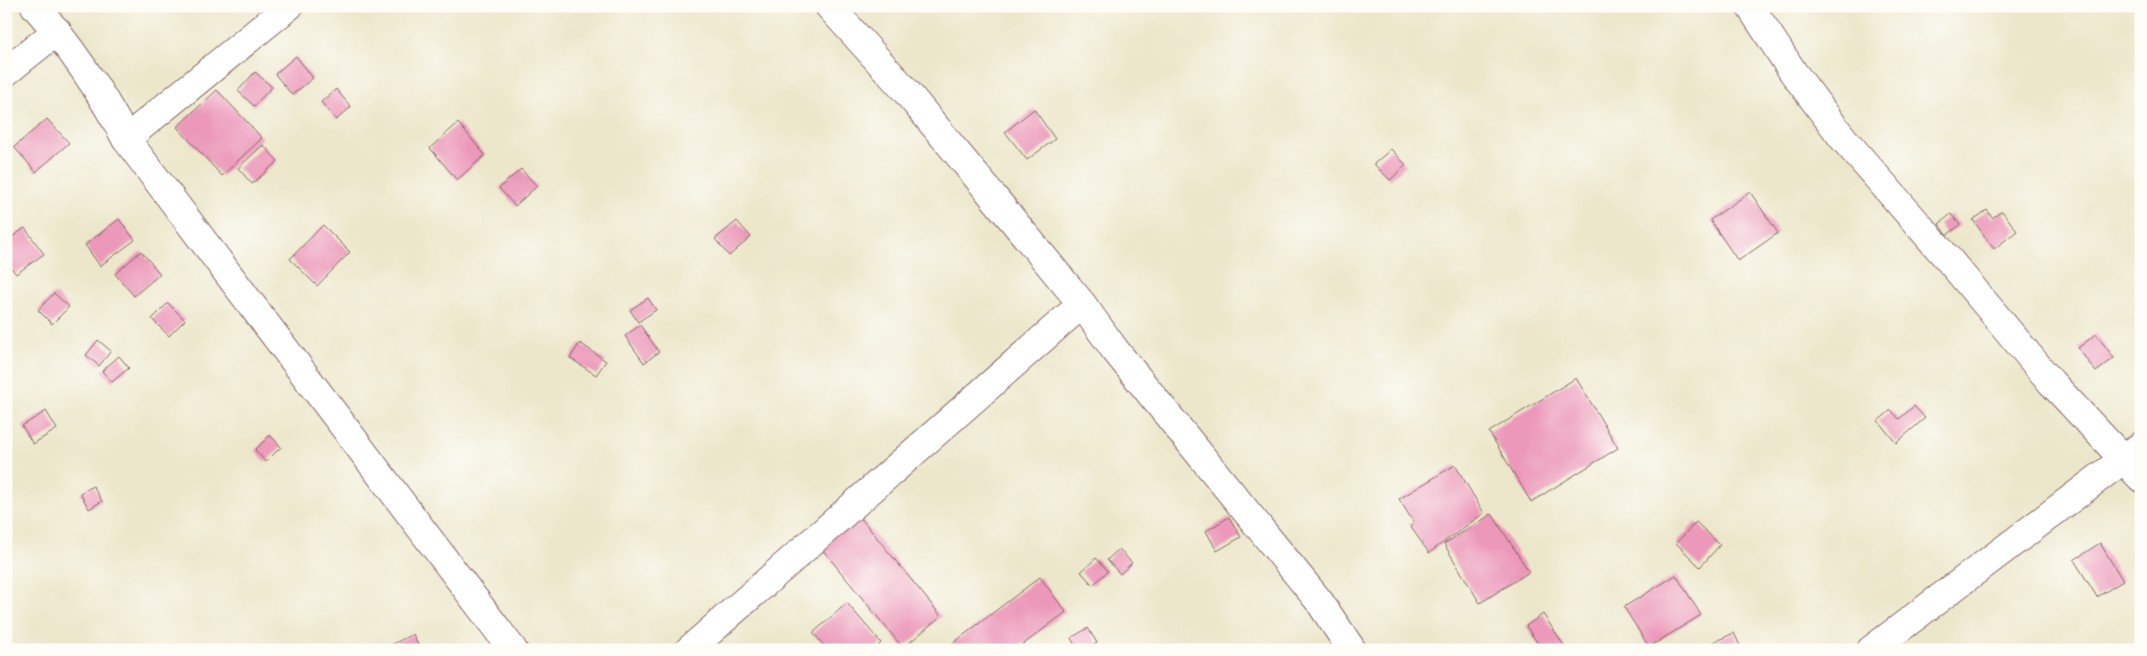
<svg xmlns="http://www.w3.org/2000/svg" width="2147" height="656" viewBox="0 0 2147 656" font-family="Sriracha,sans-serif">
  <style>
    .building { fill: #ec98ba }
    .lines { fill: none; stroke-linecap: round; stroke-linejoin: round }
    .minor-casing { stroke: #836563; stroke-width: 30 }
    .minor { stroke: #fff; stroke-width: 28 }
  </style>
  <rect width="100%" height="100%" fill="#fdfcf7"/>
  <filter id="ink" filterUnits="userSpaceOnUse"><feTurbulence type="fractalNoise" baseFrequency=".02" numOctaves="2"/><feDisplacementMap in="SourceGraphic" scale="10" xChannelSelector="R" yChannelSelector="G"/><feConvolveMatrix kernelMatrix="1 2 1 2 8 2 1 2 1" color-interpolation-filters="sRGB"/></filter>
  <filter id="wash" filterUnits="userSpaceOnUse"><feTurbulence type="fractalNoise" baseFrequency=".0096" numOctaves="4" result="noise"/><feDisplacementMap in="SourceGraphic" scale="20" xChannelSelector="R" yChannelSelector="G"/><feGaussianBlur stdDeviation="1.12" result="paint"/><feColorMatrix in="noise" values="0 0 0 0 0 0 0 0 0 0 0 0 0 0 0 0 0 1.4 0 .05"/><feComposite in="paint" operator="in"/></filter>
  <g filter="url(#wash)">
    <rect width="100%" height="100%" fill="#ece7cb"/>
    <g id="blocks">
      <g class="building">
        <polygon points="296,56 313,78 292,95 275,74"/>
        <polygon points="255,72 272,87 254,106 238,91"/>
        <polygon points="336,89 351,107 336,120 321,102"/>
        <polygon points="217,90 262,138 222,176 177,127"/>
        <polygon points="1034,109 1055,139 1027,160 1005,132"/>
        <polygon points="47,119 69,143 36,172 14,147"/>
        <polygon points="458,123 485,155 457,180 430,148"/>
        <polygon points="263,145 278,161 252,184 238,168"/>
        <polygon points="1391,149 1406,165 1390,180 1374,164"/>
        <polygon points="521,169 537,186 515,206 499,188"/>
        <polygon points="1750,192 1778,233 1738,261 1710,220"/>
        <polygon points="1987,210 1992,218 2002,211 2017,231 1994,249 1973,220"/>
        <polygon points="1951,214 1960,225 1947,235 1939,224"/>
        <polygon points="119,219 135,240 100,266 85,245"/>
        <polygon points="737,221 751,237 729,256 715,239"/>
        <polygon points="323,225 350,252 317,286 290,259"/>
        <polygon points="25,228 44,254 16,274 6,261 6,241"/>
        <polygon points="141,251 160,274 134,296 115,274"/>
        <polygon points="54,293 69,307 52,324 38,310"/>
        <polygon points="648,298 656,310 638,322 630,310"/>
        <polygon points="168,303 185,320 169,336 152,319"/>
        <polygon points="640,325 659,352 644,363 625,336"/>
        <polygon points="2096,334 2114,358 2096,372 2078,348"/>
        <polygon points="98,340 111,351 99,366 86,355"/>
        <polygon points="580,343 606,361 596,375 570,358"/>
        <polygon points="119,356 129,368 112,382 102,371"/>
        <polygon points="1576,378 1618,448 1531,502 1489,432"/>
        <polygon points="1914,406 1925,418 1896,443 1878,421 1891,410 1899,419"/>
        <polygon points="46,411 57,429 33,444 22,426"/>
        <polygon points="270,435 281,447 266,462 255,450"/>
        <polygon points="1455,465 1484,513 1429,553 1410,526 1414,523 1399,499"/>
        <polygon points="93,486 102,501 89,509 80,493"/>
        <polygon points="855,511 941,616 903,648 817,543"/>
        <polygon points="1492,514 1529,572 1480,603 1444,544"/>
        <polygon points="1229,517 1241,537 1217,551 1206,531"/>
        <polygon points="1696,522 1720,545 1700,567 1676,543"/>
        <polygon points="2100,543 2123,581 2097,597 2074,560"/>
        <polygon points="1119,549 1132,563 1120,574 1107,560"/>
        <polygon points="1096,558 1108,571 1093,585 1081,572"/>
        <polygon points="1676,575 1701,615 1649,647 1624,607"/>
        <polygon points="1040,577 1066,612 1016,650 944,650"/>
        <polygon points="847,603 881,643 874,650 828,650 813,633"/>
        <polygon points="1543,614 1565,647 1561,650 1542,650 1526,626"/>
        <polygon points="1088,628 1097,643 1086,650 1078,650 1071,638"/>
        <polygon points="1734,633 1742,650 1712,650 1709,644"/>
        <polygon points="413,634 419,647 413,650 391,650 389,646"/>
      </g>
    </g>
  </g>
  <g filter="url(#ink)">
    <use href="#blocks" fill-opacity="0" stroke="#836563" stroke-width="1"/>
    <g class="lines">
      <defs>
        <g id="minor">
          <path d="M35 6C71 47 101 92 126 139L513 650"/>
          <polyline points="829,6 905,90 1082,304 1115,350 1319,601 1352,650"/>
          <polyline points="1750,6 1793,72 1842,137 1949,260 2051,382 2141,478"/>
          <polyline points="6,72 57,31"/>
          <polyline points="126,139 289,6"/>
          <polyline points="689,650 1082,304"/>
          <polyline points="1871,650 2141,446"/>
        </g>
      </defs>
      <use href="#minor" class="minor-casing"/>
      <use href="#minor" class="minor"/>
    </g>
  </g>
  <rect width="2147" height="656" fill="none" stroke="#fdfcf7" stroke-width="25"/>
</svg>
